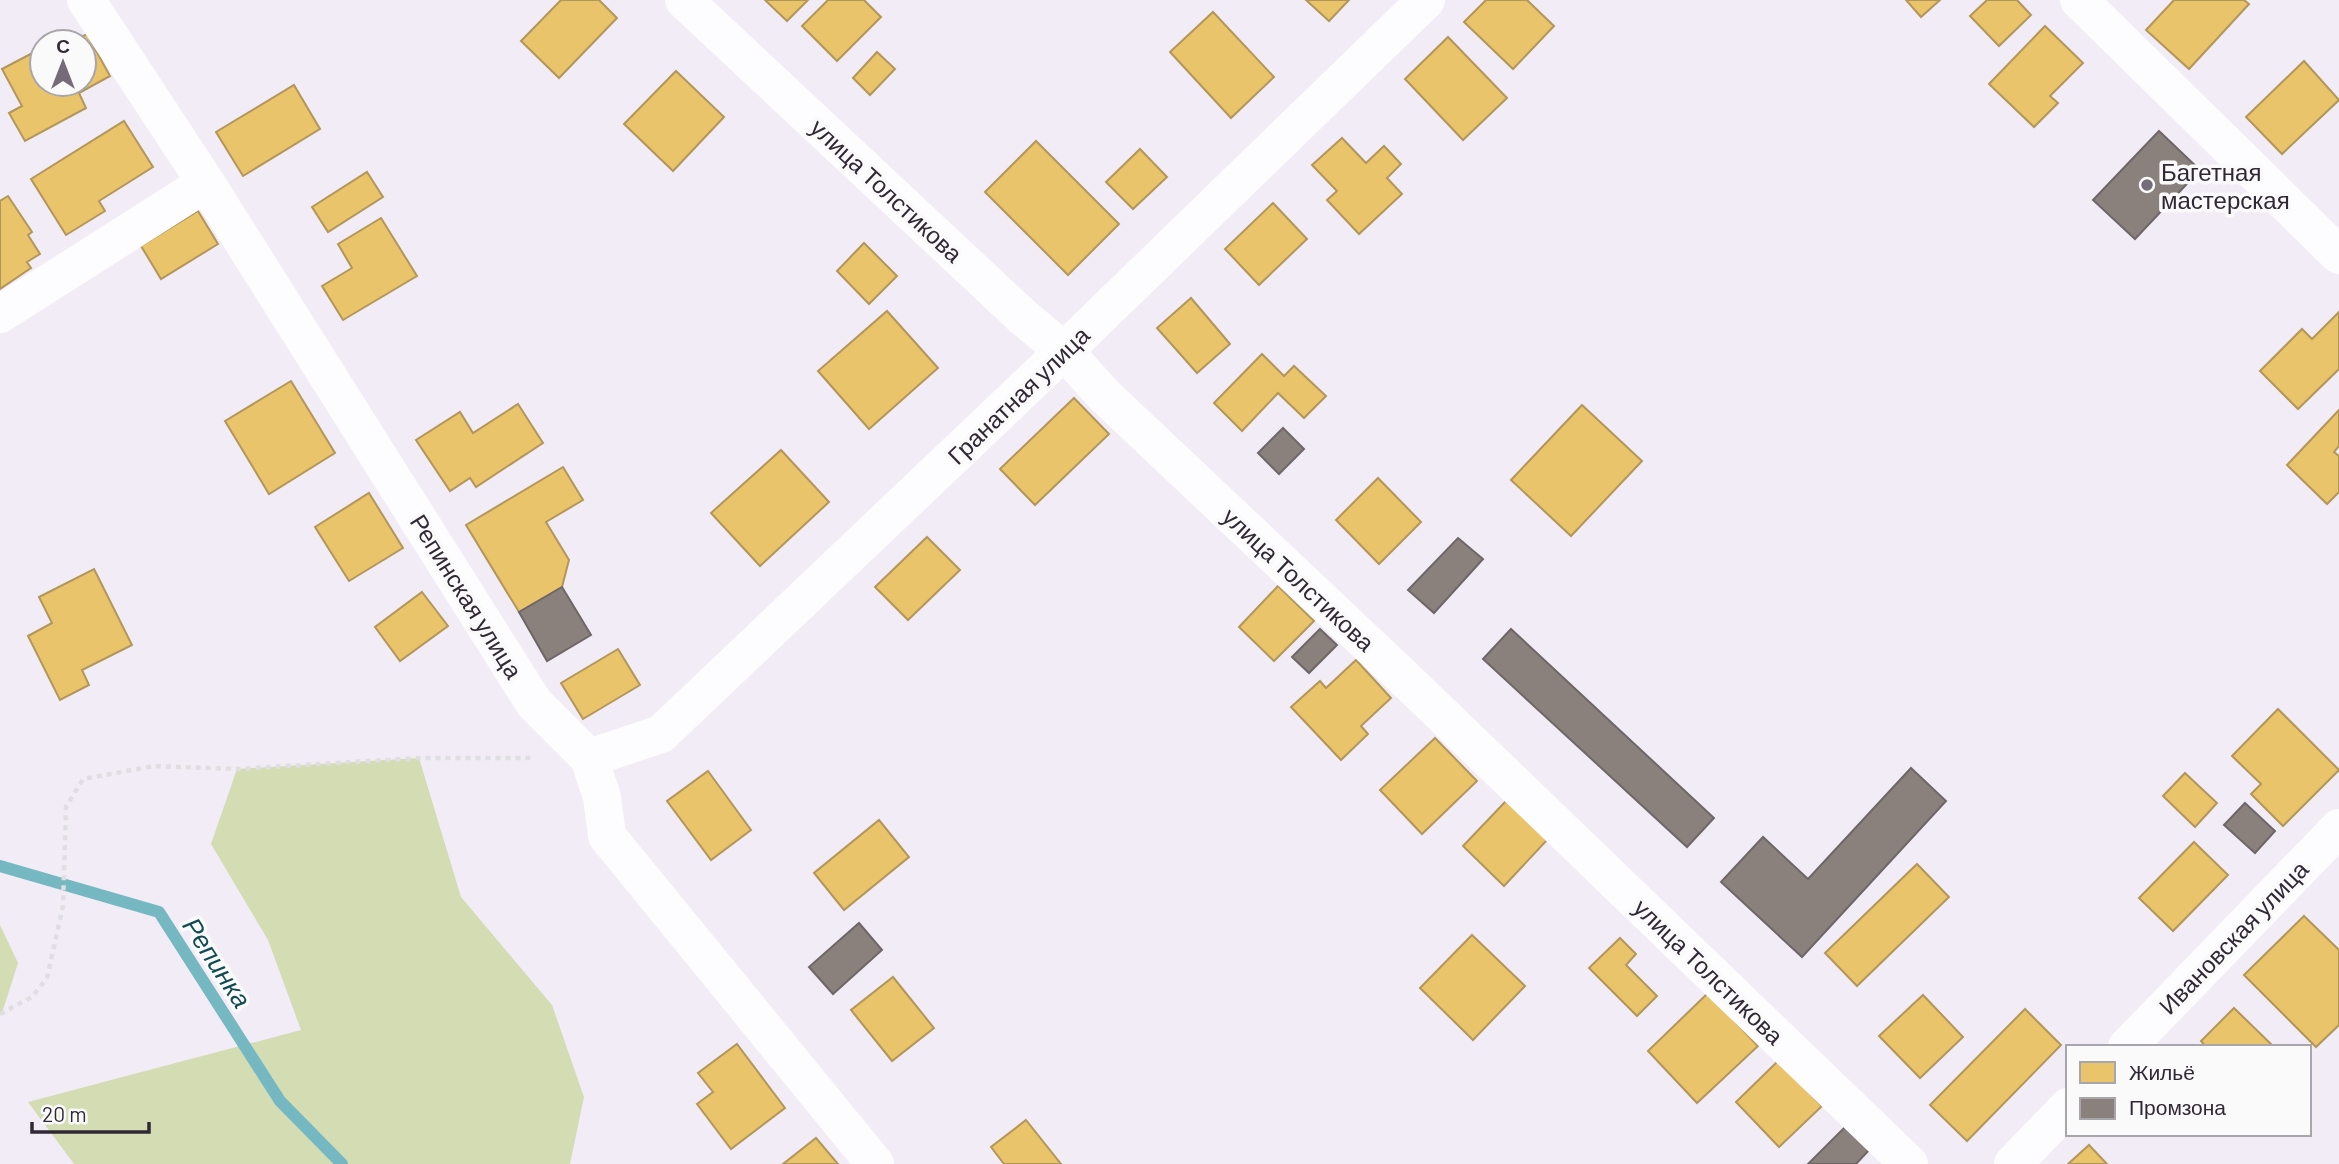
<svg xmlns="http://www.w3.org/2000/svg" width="2339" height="1164" viewBox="0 0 2339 1164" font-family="Barlow,sans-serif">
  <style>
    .green { fill: #d3dcb3 }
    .homes { fill: #e9c46a; stroke: #b2965a; stroke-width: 2 }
    .industry { fill: #8a817c; stroke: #6f6767; stroke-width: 2 }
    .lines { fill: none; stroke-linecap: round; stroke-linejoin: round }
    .stream { stroke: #75b8c2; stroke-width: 12 }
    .path { stroke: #dfdee1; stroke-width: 4.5; stroke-dasharray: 5 5; stroke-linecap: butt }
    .minor { stroke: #fdfcfe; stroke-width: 38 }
    .major { stroke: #fdfcfe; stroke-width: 38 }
    .poi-dot { fill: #746d79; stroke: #fafafa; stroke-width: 2.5 }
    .labels { text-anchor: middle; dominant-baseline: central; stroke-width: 7; stroke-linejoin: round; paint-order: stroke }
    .poi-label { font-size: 24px; fill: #302935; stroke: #fafafa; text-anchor: start }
    .street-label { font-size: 24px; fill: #302935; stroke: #fafafa }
    .water-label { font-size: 26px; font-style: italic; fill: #114b51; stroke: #fafafa }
  </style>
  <rect width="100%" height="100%" fill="#f2ecf7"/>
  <g class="green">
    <polygon points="419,758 461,897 552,1005 584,1097 570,1164 74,1164 28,1102 301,1030 268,940 211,844 237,769"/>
    <polygon points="0,925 18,963 2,1013 0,1014"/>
  </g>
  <g class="homes">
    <polygon points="561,0 599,0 617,18 559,78 521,41"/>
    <polygon points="765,0 808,0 787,21"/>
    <polygon points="828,0 864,0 881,17 837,61 802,26"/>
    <polygon points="1306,0 1349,0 1329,21"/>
    <polygon points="1486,0 1527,0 1554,26 1513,69 1464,22"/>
    <polygon points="1906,0 1940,0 1921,17"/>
    <polygon points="1987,0 2017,0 2031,15 1999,46 1970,16"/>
    <polygon points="2174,0 2244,0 2249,4 2189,69 2146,30"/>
    <polygon points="1213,12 1274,77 1231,118 1170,52"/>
    <polygon points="2045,26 2083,63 2050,96 2058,103 2034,127 1989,84"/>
    <polygon points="71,32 75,41 87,34 110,76 79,93 86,108 25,141 9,113 22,106 2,69 42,48 42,84 84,84 84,42 53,42"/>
    <polygon points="1448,37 1507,98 1463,140 1405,79"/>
    <polygon points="877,52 895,69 870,95 853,78"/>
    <polygon points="2304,61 2339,100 2282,154 2246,117"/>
    <polygon points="676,71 724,117 673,171 624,124"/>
    <polygon points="294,85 320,129 243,176 216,132"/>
    <polygon points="124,121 153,167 99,201 105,211 66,235 31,179"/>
    <polygon points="1342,138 1366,163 1384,146 1401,164 1387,178 1402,194 1359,234 1327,200 1337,191 1312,165"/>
    <polygon points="1036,141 1119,224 1068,275 985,192"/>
    <polygon points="1140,149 1167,177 1133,209 1106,182"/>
    <polygon points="367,172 383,197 328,232 312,207"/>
    <polygon points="8,196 32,232 28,235 40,254 27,262 31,268 0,289 0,201"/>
    <polygon points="1273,203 1307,239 1259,285 1225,249"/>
    <polygon points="198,211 218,244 161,279 141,246"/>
    <polygon points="381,218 417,276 343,320 322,286 352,268 338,244"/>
    <polygon points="864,243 897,276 869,304 837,271"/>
    <polygon points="1191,298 1230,344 1197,373 1157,328"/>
    <polygon points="887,311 938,368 869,429 818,371"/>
    <polygon points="2339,312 2339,369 2298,409 2260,371 2302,329 2312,339"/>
    <polygon points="1262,354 1284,376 1294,366 1326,396 1304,418 1278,393 1242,431 1214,403"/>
    <polygon points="291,381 335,453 269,494 225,421"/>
    <polygon points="1074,398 1109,434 1035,505 1000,469"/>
    <polygon points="518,404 543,443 476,487 470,478 450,491 416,440 460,412 473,433"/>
    <polygon points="1582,405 1642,461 1571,536 1511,480"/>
    <polygon points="2339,410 2339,446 2334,452 2339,456 2339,492 2327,504 2287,465"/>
    <polygon points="781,450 829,502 760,566 711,513"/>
    <polygon points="563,467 583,500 546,522 569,560 562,587 519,612 466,525"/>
    <polygon points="1378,478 1421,522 1379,564 1336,520"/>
    <polygon points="369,493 403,548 349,581 315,527"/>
    <polygon points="927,537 960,570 908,620 875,587"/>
    <polygon points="94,569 132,645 82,670 89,685 60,700 28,636 52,623 39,597"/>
    <polygon points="1278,586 1314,621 1274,661 1239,627"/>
    <polygon points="422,592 448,626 400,661 375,627"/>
    <polygon points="618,649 640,685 583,719 561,683"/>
    <polygon points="1356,660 1391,698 1361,726 1368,734 1341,760 1291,707 1320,681 1326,688"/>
    <polygon points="2278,709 2339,770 2283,826 2251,794 2261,784 2232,756"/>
    <polygon points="1435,738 1477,781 1422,834 1380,790"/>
    <polygon points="708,771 751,830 711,860 667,801"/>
    <polygon points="2185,773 2217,803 2195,827 2163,796"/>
    <polygon points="1506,801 1547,840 1504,886 1463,846"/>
    <polygon points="879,820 909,857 844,910 814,873"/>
    <polygon points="2194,842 2228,875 2173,931 2139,898"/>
    <polygon points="1917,864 1949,897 1857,986 1825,953"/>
    <polygon points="2304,916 2339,950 2339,1025 2316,1047 2244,975"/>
    <polygon points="1472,935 1525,986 1473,1040 1420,988"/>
    <polygon points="1620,938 1636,954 1626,965 1657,996 1637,1016 1589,968"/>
    <polygon points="893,977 934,1028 892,1061 851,1010"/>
    <polygon points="1708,993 1758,1046 1697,1103 1648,1051"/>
    <polygon points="1923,995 1963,1037 1920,1078 1879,1036"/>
    <polygon points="2234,1008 2274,1047 2206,1047 2201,1041"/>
    <polygon points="2025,1009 2061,1045 1967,1141 1930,1105"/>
    <polygon points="737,1044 785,1108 731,1149 697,1104 713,1092 698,1073"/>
    <polygon points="1778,1061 1822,1106 1779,1147 1736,1102"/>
    <polygon points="1026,1120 1061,1164 1004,1164 991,1147"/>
    <polygon points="816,1138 838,1164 783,1164"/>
    <polygon points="2089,1145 2107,1164 2068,1164"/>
  </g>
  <g class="industry">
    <polygon points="2159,131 2200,170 2135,239 2093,200"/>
    <polygon points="1283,428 1304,449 1279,474 1258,453"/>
    <polygon points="1458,538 1483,559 1434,613 1408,590"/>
    <polygon points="562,587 591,635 547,661 519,612"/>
    <polygon points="1320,629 1337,645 1309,673 1292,657"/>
    <polygon points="1511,629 1714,818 1687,847 1483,659"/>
    <polygon points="1911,768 1946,801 1802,957 1721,882 1763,837 1808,879"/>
    <polygon points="2245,803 2275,831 2255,853 2224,825"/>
    <polygon points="859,923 882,950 833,994 809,967"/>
    <polygon points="1845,1127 1870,1149 1856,1164 1808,1164"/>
  </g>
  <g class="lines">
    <polyline class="stream" points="0,866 159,912 280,1101 342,1164"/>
    <polyline class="path" points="0,1014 32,997 47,978 63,906 66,807 83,779 154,766 237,769 419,758 532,758"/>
    <g class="minor">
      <polyline points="86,0 206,183 534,703 589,758 602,797 607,836 875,1164"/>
      <polyline points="684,0 1023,317 1064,351 1105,396 1403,677 1909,1164"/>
      <polyline points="0,314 206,183"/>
      <polyline points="589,758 661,734 1064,351 1426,0"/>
      <polyline points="2127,1047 2339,828"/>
      <polyline points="2013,1164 2068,1107"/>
    </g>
    <polyline class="major" points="2079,0 2339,255"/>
  </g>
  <circle class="poi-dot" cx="2147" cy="185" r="7"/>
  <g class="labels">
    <g class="poi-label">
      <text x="2161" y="171">Багетная<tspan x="2161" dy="28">мастерская</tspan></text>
    </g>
    <g class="street-label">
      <text transform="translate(887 190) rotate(43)">улица Толстикова</text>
      <text transform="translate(1018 395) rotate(-44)">Гранатная улица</text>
      <text transform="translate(1299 579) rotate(43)">улица Толстикова</text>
      <text transform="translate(467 596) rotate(58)">Репинская улица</text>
      <text transform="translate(2233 937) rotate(-46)">Ивановская улица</text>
      <text transform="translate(1709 971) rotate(44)">улица Толстикова</text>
    </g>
    <g class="water-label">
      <text transform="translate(218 962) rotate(57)">Репинка</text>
    </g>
  </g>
  <rect x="2066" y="1045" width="245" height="91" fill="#fafafa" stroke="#a9a6ab" stroke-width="2"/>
  <rect x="2080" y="1062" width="35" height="21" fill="#e9c46a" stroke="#a9a6ab" stroke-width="2"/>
  <text x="2129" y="1080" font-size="21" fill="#302935">Жильё</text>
  <rect x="2080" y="1098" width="35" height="21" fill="#8a817c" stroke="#a9a6ab" stroke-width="2"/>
  <text x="2129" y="1115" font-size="21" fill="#302935">Промзона</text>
  <g transform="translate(63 63)"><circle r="33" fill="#fafafa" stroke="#a9a6ab" stroke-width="2"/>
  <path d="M0-5L12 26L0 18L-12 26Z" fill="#746d79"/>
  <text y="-10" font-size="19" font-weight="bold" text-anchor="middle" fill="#302935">С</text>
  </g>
  <path d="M32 1122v10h117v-10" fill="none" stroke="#302935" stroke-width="3.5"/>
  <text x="42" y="1122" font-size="21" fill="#302935" stroke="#fafafa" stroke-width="5" paint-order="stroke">20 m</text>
</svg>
